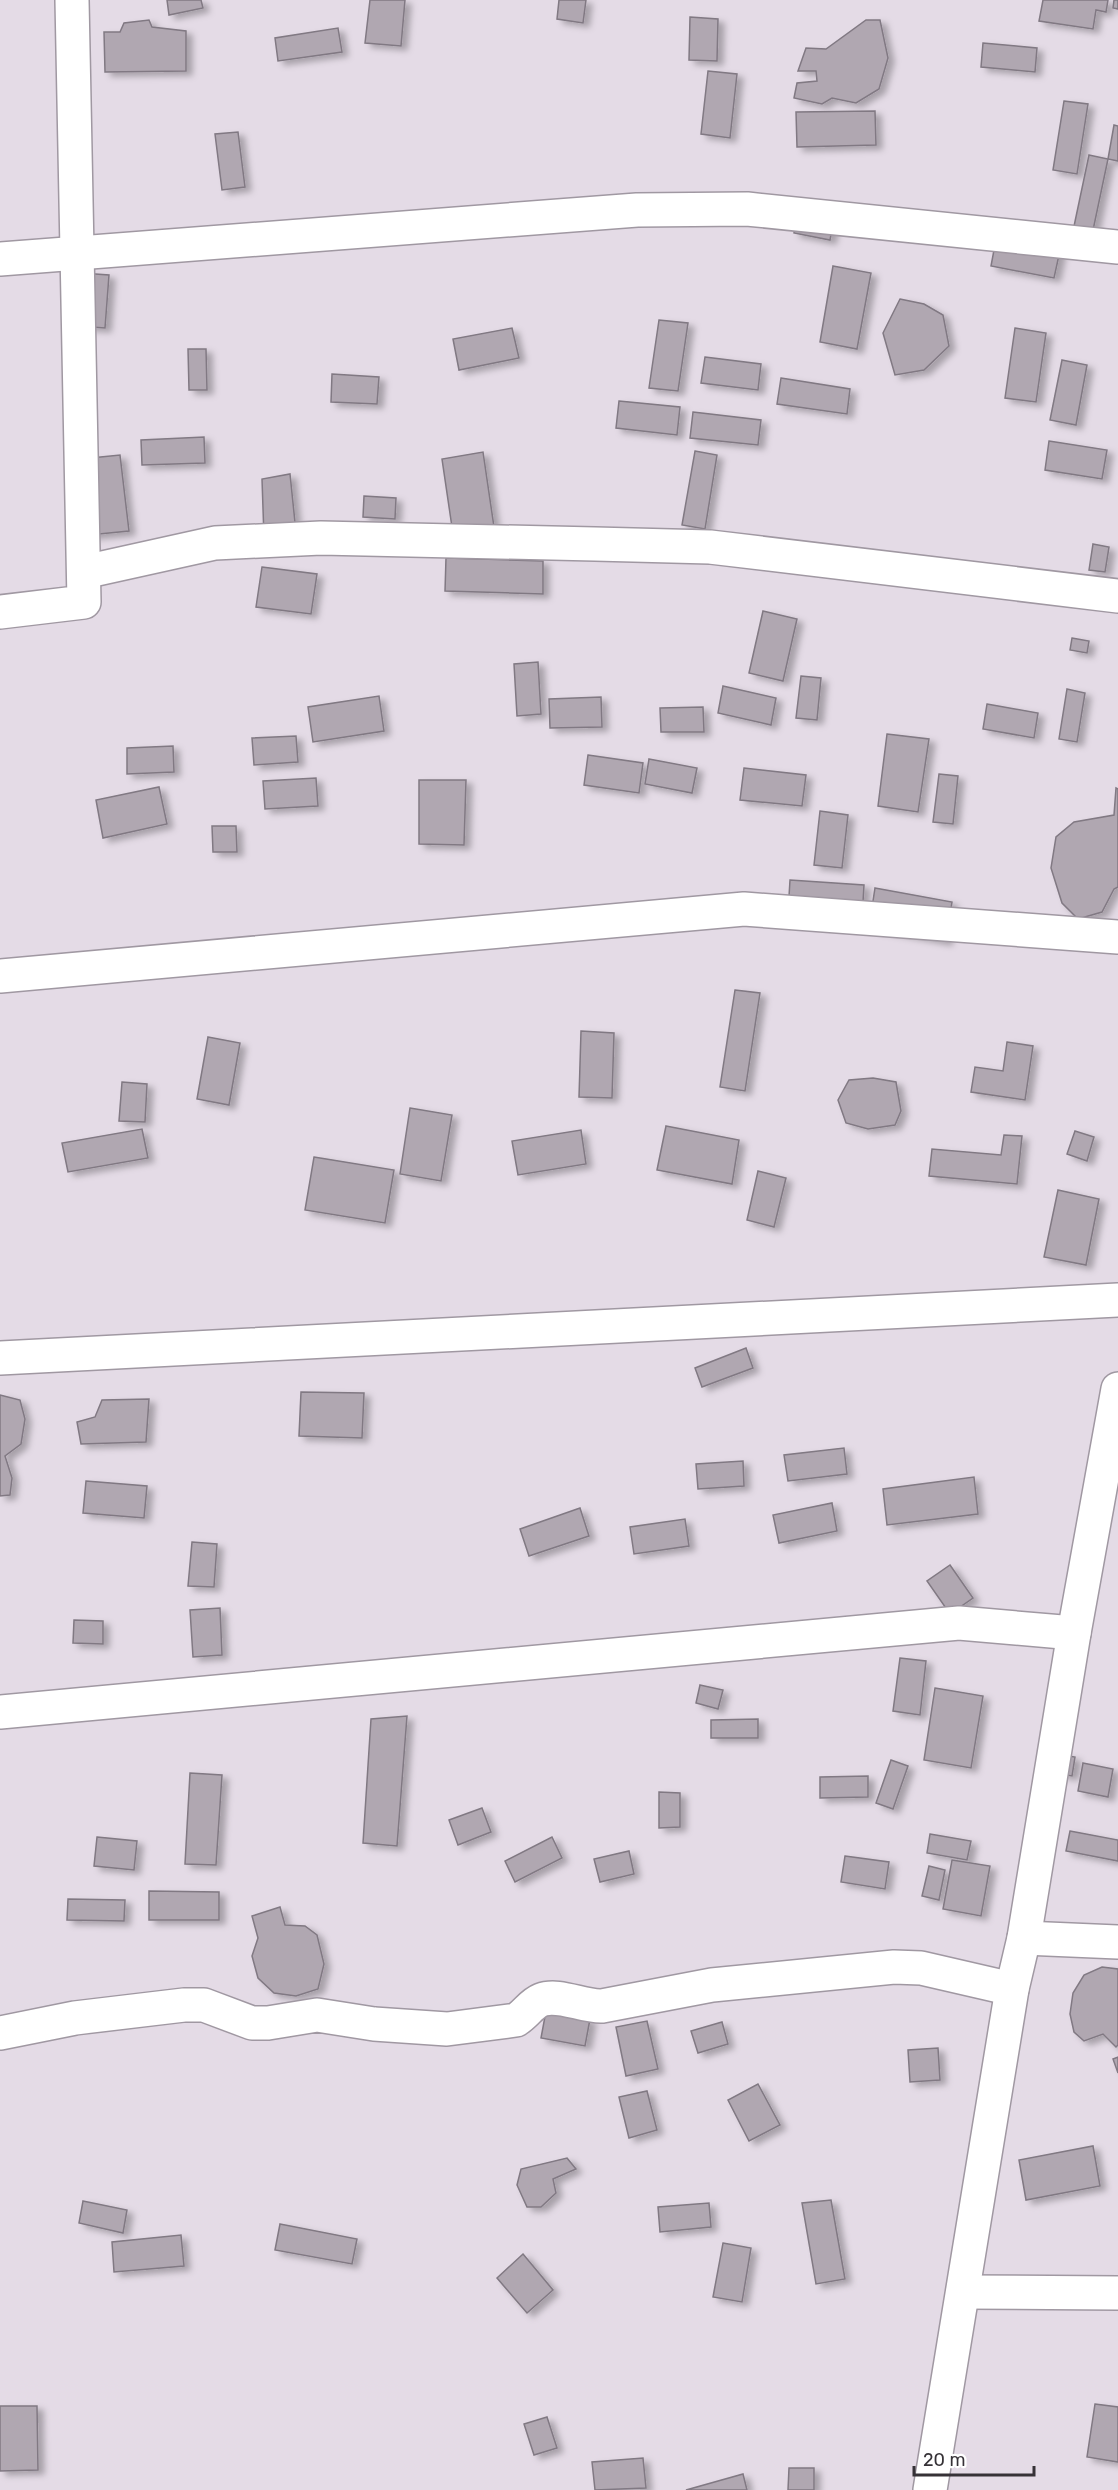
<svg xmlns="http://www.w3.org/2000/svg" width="1118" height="2490" viewBox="0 0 1118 2490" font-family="Rubik,sans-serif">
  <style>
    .building { fill: #b0a7b1; stroke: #817983; stroke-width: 1.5; filter: url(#shadow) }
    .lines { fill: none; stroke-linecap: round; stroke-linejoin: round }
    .minor-casing { stroke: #a098a2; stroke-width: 36 }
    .minor { stroke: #fff; stroke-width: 33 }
  </style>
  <defs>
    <filter id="shadow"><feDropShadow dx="6" dy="4" stdDeviation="3" flood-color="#0004"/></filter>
  </defs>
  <rect width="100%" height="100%" fill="#e4dbe6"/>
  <g class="building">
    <polygon points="167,0 201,0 203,8 169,15"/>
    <polygon points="370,0 405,0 401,46 365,43"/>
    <polygon points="559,0 586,0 583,23 557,19"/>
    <polygon points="1043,0 1108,0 1106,12 1096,10 1093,29 1039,21"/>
    <polygon points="1114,0 1118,0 1118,9 1113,8"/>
    <polygon points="690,17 718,19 717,61 689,60"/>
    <polygon points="149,20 152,27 186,31 186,71 105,72 104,32 120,32 124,23"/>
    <polygon points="866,20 880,20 888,58 879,89 856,103 832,98 822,104 794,98 797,83 817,81 816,71 798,71 806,48 826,49"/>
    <polygon points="338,28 342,52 278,61 275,38"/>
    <polygon points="983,43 1037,48 1035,72 981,67"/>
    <polygon points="708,71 737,74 730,138 701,134"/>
    <polygon points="1064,101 1088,104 1077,174 1053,170"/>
    <polygon points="875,111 876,145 797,147 796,112"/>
    <polygon points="1114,125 1118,126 1118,161 1108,159"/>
    <polygon points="238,132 245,187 222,190 215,134"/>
    <polygon points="1089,155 1108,159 1092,235 1073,231"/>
    <polygon points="797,212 834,219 830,240 794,233"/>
    <polygon points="997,234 1061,246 1054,278 991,266"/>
    <polygon points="833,266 871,273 857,349 820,342"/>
    <polygon points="81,273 109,275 105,328 77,326"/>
    <polygon points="900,299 924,304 943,315 949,346 924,370 895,375 883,333"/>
    <polygon points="659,320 688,323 678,391 649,388"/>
    <polygon points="512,328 519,358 459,370 453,339"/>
    <polygon points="1015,328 1046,333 1036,402 1005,398"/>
    <polygon points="188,349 206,349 207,390 189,390"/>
    <polygon points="705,357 761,364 758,390 701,383"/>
    <polygon points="1062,360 1087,365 1076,425 1050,420"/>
    <polygon points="332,374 379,377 377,404 331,402"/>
    <polygon points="781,378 850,389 847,414 777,404"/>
    <polygon points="619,401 680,407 677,435 616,428"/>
    <polygon points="693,412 761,420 758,445 690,438"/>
    <polygon points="204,437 205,463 142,465 141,440"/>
    <polygon points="1049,441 1107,450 1102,479 1045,470"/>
    <polygon points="695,451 717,455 705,529 682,525"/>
    <polygon points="483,452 494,527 453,534 442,459"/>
    <polygon points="120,455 129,531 89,535 81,459"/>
    <polygon points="290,474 296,532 264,538 262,479"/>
    <polygon points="364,496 396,498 395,519 363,517"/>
    <polygon points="1093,544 1109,547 1105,572 1089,570"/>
    <polygon points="446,558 543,561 543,594 445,591"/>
    <polygon points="262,567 317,574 311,614 256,607"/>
    <polygon points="763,611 797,619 783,681 749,673"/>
    <polygon points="1072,638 1089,641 1087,653 1070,650"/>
    <polygon points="538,662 541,714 517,716 514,664"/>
    <polygon points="801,676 821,678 817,720 796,718"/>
    <polygon points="723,686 776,698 771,725 718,713"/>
    <polygon points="1067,689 1085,693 1077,742 1059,739"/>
    <polygon points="379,696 384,731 313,742 308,707"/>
    <polygon points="601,697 602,727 550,728 549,699"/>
    <polygon points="987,704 1038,713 1034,738 983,729"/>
    <polygon points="703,707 704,732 661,732 660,708"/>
    <polygon points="887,734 929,739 918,812 878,806"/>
    <polygon points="296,736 298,762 254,765 252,738"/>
    <polygon points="173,746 174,772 127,774 127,748"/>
    <polygon points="588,755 643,763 639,793 584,785"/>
    <polygon points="649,759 697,768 692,793 645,784"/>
    <polygon points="744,768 806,775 802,806 740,800"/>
    <polygon points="939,774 958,776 953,824 933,822"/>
    <polygon points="316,778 318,806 265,809 263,781"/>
    <polygon points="419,780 466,780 464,845 419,844"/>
    <polygon points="159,787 167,824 103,838 96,800"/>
    <polygon points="1116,788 1118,789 1118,887 1114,889 1102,912 1078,919 1062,903 1051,868 1056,837 1074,822 1114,815"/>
    <polygon points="820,811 848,815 842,868 814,865"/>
    <polygon points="212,826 236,826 237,852 213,852"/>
    <polygon points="790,880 864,885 862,919 788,913"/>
    <polygon points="875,888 952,902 946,941 869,927"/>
    <polygon points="735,990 760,993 745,1091 720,1087"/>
    <polygon points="581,1031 614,1033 612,1098 579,1097"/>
    <polygon points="208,1037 240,1043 229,1105 197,1099"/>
    <polygon points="1007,1042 1033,1046 1025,1100 971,1092 975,1067 1003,1071"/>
    <polygon points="873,1078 896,1082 901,1111 895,1125 868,1129 846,1123 838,1100 849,1080"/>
    <polygon points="122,1082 147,1084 145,1122 119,1121"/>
    <polygon points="410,1108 452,1115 441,1181 400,1174"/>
    <polygon points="666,1126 739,1140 732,1184 657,1170"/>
    <polygon points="142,1129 148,1158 68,1172 62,1143"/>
    <polygon points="581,1130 586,1164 518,1175 512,1141"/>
    <polygon points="1075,1131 1094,1137 1087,1161 1067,1154"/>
    <polygon points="1004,1135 1022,1136 1017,1184 929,1176 932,1149 1001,1155"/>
    <polygon points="314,1157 394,1170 385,1223 305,1210"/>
    <polygon points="758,1171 786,1178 774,1227 747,1220"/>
    <polygon points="1058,1190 1099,1199 1086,1265 1044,1257"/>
    <polygon points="746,1348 753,1368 702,1387 695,1368"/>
    <polygon points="301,1392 364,1393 362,1438 299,1436"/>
    <polygon points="0,1395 20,1400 25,1419 21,1444 5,1456 12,1478 10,1495 0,1496"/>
    <polygon points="149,1399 146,1442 81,1444 77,1422 95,1417 102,1400"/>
    <polygon points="844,1448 847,1474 788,1481 784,1455"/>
    <polygon points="743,1461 744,1486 698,1489 696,1464"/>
    <polygon points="974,1477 978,1514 887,1525 883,1489"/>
    <polygon points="86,1481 147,1486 144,1518 83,1513"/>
    <polygon points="832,1503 837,1531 779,1543 773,1515"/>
    <polygon points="580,1508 589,1536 529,1556 520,1529"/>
    <polygon points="685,1519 689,1546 634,1554 630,1527"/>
    <polygon points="192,1542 217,1544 214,1587 188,1586"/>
    <polygon points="950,1565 973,1598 950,1614 927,1581"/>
    <polygon points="220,1608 222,1655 193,1657 190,1610"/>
    <polygon points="74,1620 103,1621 103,1644 73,1643"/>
    <polygon points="900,1658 926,1661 920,1715 893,1711"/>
    <polygon points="700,1685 723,1690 718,1709 696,1703"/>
    <polygon points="935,1688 983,1696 971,1768 924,1760"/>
    <polygon points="407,1716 397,1846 363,1843 371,1719"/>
    <polygon points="758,1719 758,1738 711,1738 711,1720"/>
    <polygon points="1063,1755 1075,1757 1072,1776 1060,1774"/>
    <polygon points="891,1760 908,1766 893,1809 876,1803"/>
    <polygon points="1083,1763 1113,1769 1108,1797 1078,1791"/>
    <polygon points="190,1773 222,1775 216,1865 185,1864"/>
    <polygon points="868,1776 868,1797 820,1798 820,1777"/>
    <polygon points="659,1792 680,1793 680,1827 659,1828"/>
    <polygon points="482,1808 491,1832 458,1845 449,1820"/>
    <polygon points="1070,1831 1118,1840 1118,1861 1066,1851"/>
    <polygon points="930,1834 971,1841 967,1860 927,1853"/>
    <polygon points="97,1837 137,1841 134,1870 94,1866"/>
    <polygon points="552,1837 562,1858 515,1882 505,1861"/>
    <polygon points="629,1851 634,1874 600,1882 594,1859"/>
    <polygon points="845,1856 889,1862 885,1889 841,1882"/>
    <polygon points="952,1860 990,1866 981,1916 943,1909"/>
    <polygon points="929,1866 945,1870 939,1900 922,1896"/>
    <polygon points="149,1891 219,1892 219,1920 149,1920"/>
    <polygon points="68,1899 125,1900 124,1921 67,1920"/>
    <polygon points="280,1907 285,1925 305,1926 317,1935 324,1964 318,1989 296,1996 274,1993 258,1978 252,1956 258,1938 252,1916"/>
    <polygon points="1102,1967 1118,1969 1118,2045 1116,2047 1103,2034 1084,2041 1074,2032 1070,2014 1073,1993 1084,1975"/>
    <polygon points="546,2011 590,2019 585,2046 541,2038"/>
    <polygon points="647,2021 658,2069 626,2076 616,2027"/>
    <polygon points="722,2022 728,2044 698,2053 691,2031"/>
    <polygon points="938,2048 940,2080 910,2082 908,2050"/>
    <polygon points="1118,2057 1118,2073 1113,2059"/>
    <polygon points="758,2084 780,2125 749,2141 728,2100"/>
    <polygon points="647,2091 657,2130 629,2138 619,2097"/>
    <polygon points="1093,2146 1100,2186 1026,2200 1019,2160"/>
    <polygon points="567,2158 576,2169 553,2179 556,2193 541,2207 527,2207 517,2185 521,2169"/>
    <polygon points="831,2200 845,2279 816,2284 802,2203"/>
    <polygon points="83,2201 127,2210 123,2233 79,2223"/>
    <polygon points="709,2203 711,2227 660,2232 658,2207"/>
    <polygon points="280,2224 357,2239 352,2264 275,2250"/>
    <polygon points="181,2235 184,2266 114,2272 112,2242"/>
    <polygon points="723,2243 751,2248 742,2302 713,2297"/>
    <polygon points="523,2254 553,2290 527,2313 497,2278"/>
    <polygon points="1095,2404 1118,2407 1118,2462 1087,2457"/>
    <polygon points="0,2406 37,2406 38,2470 0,2471"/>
    <polygon points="547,2417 557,2448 534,2455 524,2424"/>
    <polygon points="643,2458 646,2488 595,2490 592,2462"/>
    <polygon points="789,2468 814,2468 814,2490 788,2490"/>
    <polygon points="743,2474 747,2490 686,2490"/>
  </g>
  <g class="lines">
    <defs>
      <g id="minor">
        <polyline points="0,259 637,210 747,209 1118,247"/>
        <polyline points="84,572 215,543 321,538 595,544 710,547 1118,596"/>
        <polyline points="0,612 84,602 72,0"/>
        <polyline points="0,976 744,909 1118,937"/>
        <polyline points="0,1358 1118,1300"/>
        <polyline points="0,1712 959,1623 1074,1633"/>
        <polyline points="1024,1938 1118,1942"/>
        <path d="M0 2033 75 2018 184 2005H204L252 2023H268L317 2015 374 2024 447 2029 516 2020C526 2014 531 2004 541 2000 559 1993 583 2007 602 2006L712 1985 894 1967 921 1968 1012 1989"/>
        <polyline points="963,2292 1118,2293"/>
        <polyline points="930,2490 1012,1989 1024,1938 1074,1633 1118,1389"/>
      </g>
    </defs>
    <use href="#minor" class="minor-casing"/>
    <use href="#minor" class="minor"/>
  </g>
  <path d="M914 2466v9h120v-9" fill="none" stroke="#363237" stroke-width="3"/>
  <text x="923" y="2466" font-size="18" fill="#363237" stroke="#ffffff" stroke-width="4.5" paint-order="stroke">20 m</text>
</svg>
